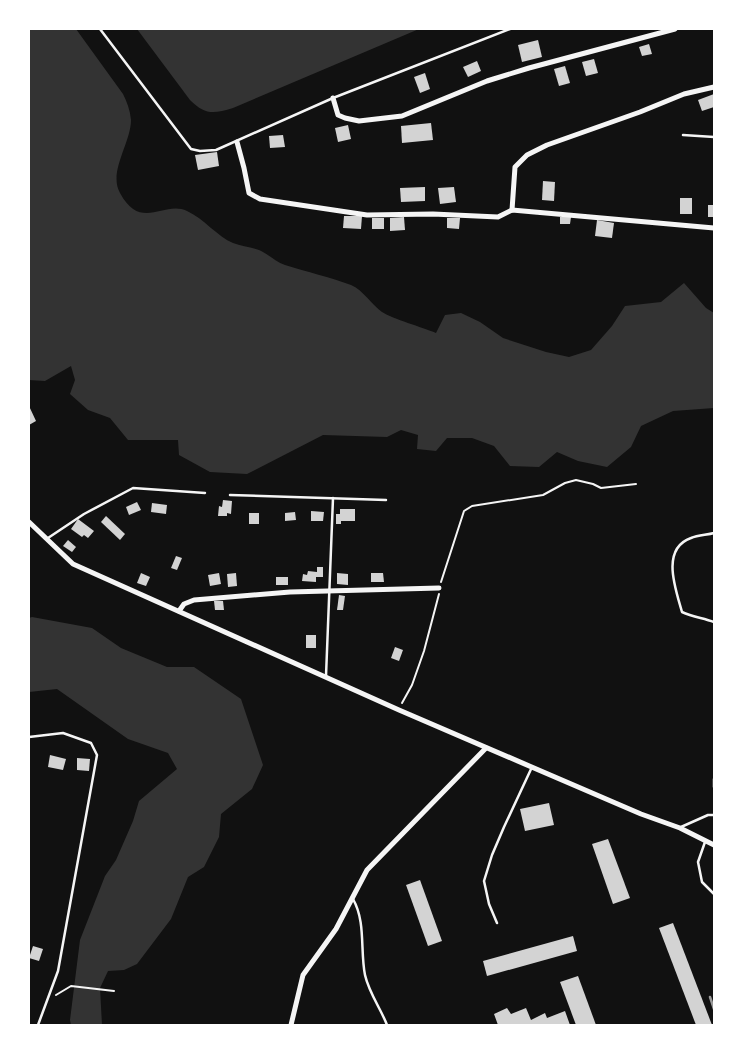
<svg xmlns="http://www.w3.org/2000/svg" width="743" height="1054" viewBox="0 0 743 1054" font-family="Mulish,sans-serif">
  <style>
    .water { fill: #333 }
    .building { fill: #d3d3d3 }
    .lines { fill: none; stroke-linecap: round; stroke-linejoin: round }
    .path { stroke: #f5f5f5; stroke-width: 2 }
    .service { stroke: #f5f5f5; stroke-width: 2.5 }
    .minor { stroke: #f5f5f5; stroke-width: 5 }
    .rail { stroke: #9a9a9a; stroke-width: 2.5 }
  </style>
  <rect width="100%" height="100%" fill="#111"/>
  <g class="water">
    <path d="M29 29H76L123 94C127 102 130 110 131 120 131 143 108 172 120 193 141 232 164 200 187 211 203 218 218 237 233 243 241 246 251 247 259 250 268 254 276 262 285 265 307 272 330 277 351 285 363 290 372 305 382 312 393 319 422 327 436 333L445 315 461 313 480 322 503 338 546 352 569 357 591 350 612 326 625 306 661 302 684 283 706 308 714 313V408L673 411 641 426 631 447 607 467 578 461 557 452 539 467 510 466 494 446 472 438H447L436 451 417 449 418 435 401 430 387 437 323 435 247 474 210 472 179 455 178 440H128L110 418 88 410 70 394 75 380 71 366 45 381 29 380Z"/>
    <path d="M137 29H419L233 108C213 114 205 115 190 100Z"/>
    <polygon points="32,617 92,628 121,648 167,667 194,667 241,699 263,765 252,789 221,814 219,837 204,867 188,877 171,919 137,964 124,970 108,971 100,988 102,1025 71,1025 70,1020 80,940 105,876 116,860 133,821 139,801 177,769 168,753 128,739 57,689 29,692 29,618"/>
  </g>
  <g class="building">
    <polygon points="538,40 542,57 522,62 518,45"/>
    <polygon points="649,44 652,54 642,56 639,47"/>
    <polygon points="594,59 598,73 586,76 582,62"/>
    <polygon points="477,61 481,71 468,77 463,67"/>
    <polygon points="565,66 570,83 559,86 554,69"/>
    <polygon points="425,73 430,89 420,93 414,77"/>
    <polygon points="714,94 714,107 702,111 698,100"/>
    <polygon points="431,123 433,140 402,143 401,126"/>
    <polygon points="348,125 351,139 338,142 335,128"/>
    <polygon points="283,135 285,147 270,148 269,136"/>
    <polygon points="217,152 219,166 198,170 195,155"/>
    <polygon points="543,181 555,182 554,201 542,200"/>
    <polygon points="425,187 425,201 401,202 400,188"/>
    <polygon points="454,187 456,202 440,204 438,188"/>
    <rect x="680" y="198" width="12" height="16"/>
    <rect x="708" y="205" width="6" height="12"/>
    <polygon points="344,216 362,216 361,229 343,228"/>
    <polygon points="404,217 405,230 390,231 390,218"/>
    <polygon points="560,217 571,217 570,224 560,224"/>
    <rect x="372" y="218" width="12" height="11"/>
    <polygon points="447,218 460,218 459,229 447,228"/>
    <polygon points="597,220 614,223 612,238 595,236"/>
    <polygon points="29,406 36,421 29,425"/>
    <polygon points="223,500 232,501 231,514 227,513 227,516 218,516 219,506 222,507"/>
    <polygon points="137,502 141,510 129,515 126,507"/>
    <polygon points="152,503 167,505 166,514 151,512"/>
    <polygon points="340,509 355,509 355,521 341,521 341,524 336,524 336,514 340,514"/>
    <polygon points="311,511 324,512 323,521 311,521"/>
    <polygon points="295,512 296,520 285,521 285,513"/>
    <rect x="249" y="513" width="10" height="11"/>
    <polygon points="106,516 125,534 120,540 101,522"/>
    <polygon points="78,519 94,531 88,538 84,535 82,537 71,529"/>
    <polygon points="68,540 76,547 72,552 63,546"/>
    <polygon points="176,556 182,558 177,570 171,568"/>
    <polygon points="317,567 323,567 323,577 316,577 316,582 302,581 303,574 307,575 308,571 317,572"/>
    <polygon points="141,573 150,577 146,586 137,583"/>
    <polygon points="219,573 221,584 210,586 208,575"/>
    <polygon points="236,573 237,586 228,587 227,574"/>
    <polygon points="337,573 348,574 348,585 337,584"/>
    <polygon points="371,573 383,573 384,582 371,582"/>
    <rect x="276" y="577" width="12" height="8"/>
    <polygon points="339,595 345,596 343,610 337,610"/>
    <polygon points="214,601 223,601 224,610 215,610"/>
    <rect x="306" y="635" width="10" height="13"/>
    <polygon points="395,647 403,650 399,661 391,658"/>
    <polygon points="50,755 66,759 63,770 48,767"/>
    <polygon points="77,758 90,759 89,771 77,770"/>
    <polygon points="549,803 554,825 525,831 520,809"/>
    <polygon points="608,839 630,898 613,904 592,844"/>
    <polygon points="420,880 442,941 428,946 406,885"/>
    <polygon points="673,923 712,1025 696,1025 659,928"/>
    <polygon points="573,936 577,951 487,976 483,961"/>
    <polygon points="33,946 43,949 39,961 29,958"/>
    <polygon points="578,976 596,1025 576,1025 560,982"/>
    <polygon points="507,1008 511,1014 526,1008 531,1020 545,1013 547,1018 565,1011 570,1025 498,1025 494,1014"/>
  </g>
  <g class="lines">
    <g class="path">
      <polyline points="441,582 464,511 472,506 543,495 565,483 576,480 593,484 601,488 636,484"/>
      <polyline points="402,703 412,685 424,651 439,594"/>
      <polyline points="56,995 71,986 114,991"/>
    </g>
    <g class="service">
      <polyline points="100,29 191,149 200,151 216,150 333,98 510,29"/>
      <polyline points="683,135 714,137"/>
      <polyline points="230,495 386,500"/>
      <path d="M714 533C707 535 698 535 691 538 660 549 676 590 682 612 693 617 703 618 714 622"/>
      <polyline points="48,538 84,514 133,488 205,493"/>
      <polyline points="326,676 333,498"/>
      <polyline points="29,737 63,733 91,743 97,755 58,971 38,1025"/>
      <polyline points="714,779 714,787"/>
      <polyline points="681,827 708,815 714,815"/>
      <polyline points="705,842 698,862 702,882 714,894"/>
      <path d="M353 899C366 922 360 950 365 975 369 993 381 1009 387 1025"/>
      <polyline points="497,923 489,904 484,881 492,855 504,827 532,767"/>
    </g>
    <g class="minor">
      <polyline points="333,98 338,115 345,118 359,121 402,116 487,81 529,68 675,29"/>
      <polyline points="237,142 244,168 249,193 260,199 367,215 433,214 498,217 512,210 714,228"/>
      <polyline points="512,210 515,167 527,155 547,145 640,112 684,94 714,87"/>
      <polyline points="29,522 73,564 399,710 641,814 680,828 714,845"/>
      <polyline points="179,611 184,604 194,600 290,592 439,588"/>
      <polyline points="291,1025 303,975 336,929 367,870 486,748"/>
    </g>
    <polyline class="rail" points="710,997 714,1009"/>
  </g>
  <rect width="743" height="1054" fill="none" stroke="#ffffff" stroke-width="60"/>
</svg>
